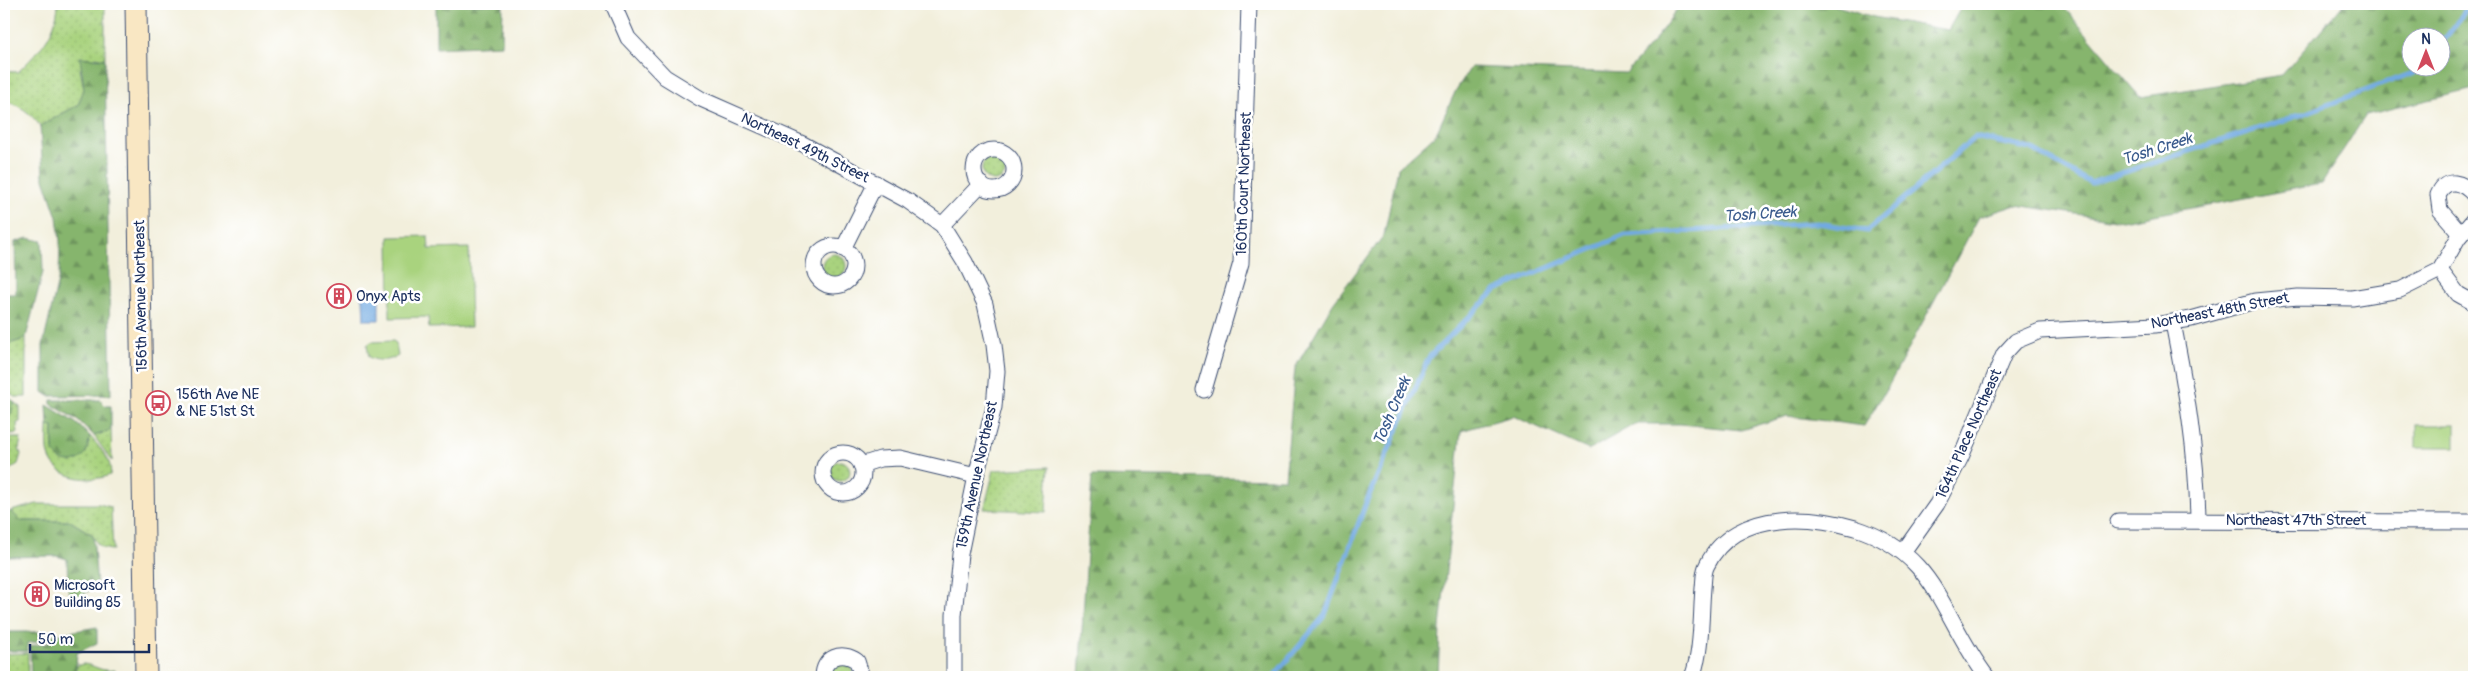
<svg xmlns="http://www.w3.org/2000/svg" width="2478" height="681" viewBox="0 0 2478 681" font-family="Pangolin,sans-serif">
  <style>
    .grass { fill: url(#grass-dots); stroke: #62816e }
    .forest { fill: url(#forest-firs); stroke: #507266; fill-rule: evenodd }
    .park { fill: #a9d37e; stroke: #62816e }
    .water { fill: #72aae1; stroke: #466ca0 }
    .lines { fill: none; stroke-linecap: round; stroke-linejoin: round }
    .stream { stroke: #72aae1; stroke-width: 5 }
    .minor-casing { stroke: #3b4c71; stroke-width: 17 }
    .secondary-casing { stroke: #3b4c71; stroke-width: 23 }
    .minor { stroke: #fff; stroke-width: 15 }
    .secondary { stroke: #f9e7c3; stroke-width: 21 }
    .labels { text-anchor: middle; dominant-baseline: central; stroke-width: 5; stroke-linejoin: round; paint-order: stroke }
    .street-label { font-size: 15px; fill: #1b2f5e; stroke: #fff }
    .poi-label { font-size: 15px; fill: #1b2f5e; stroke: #fff; text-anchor: start }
    .water-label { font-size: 16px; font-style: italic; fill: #395a8c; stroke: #fff }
  </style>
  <defs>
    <pattern id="grass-dots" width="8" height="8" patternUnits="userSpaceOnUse" patternTransform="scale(1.25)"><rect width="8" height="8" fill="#a9d37e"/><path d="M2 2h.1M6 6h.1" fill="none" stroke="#91b56f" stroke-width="1.8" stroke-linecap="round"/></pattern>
    <pattern id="forest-firs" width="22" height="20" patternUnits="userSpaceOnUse" patternTransform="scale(1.25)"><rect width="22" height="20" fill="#86b56d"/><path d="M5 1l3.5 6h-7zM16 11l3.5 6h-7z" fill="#6d945d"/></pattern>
  </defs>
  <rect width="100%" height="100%" fill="#fff"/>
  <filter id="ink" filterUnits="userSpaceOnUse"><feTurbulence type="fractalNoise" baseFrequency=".02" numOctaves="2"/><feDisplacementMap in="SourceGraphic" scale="10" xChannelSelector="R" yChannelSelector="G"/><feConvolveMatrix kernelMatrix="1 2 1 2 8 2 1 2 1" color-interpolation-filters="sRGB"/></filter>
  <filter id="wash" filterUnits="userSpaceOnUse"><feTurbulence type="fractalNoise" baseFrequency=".0096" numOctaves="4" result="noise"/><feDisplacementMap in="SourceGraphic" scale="20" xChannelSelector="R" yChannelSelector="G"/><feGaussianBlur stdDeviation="1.12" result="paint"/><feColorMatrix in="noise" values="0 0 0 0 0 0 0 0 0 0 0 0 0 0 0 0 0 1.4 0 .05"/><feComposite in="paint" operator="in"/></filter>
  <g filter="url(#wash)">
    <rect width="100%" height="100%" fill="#f2efdc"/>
    <g class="grass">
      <path d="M58 4H105V59L96 57 80 69 84 89 78 105 40 126C32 114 19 104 4 101V71L18 72C39 51 56 35 58 4Z"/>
      <circle cx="994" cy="169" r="12"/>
      <circle cx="834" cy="266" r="12"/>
      <polygon points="26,337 26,397 14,397 4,387 4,345 19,341"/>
      <polygon points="15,403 20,407 20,422 17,423 18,433 4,435 6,421"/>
      <path d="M48 426H53V449L86 453 90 436C98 446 114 461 110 475 92 483 58 479 50 458 46 448 48 436 48 426Z"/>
      <polygon points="111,430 112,461 94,436"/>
      <polygon points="6,438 21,438 19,449 21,454 18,464 5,473 4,465 8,462 4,448"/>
      <circle cx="840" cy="471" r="10"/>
      <polygon points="1049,467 1046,512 984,509 994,470"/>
      <path d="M37 504H99L111 507 113 550C103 550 95 544 93 535L70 521H21L11 511Z"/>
      <polygon points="28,653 28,677 4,677 4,654"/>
      <polygon points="842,662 852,667 854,677 830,677 831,667"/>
      <path d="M83 664C96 665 99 672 115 670V677H75L76 666Z"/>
    </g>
    <g class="forest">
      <polygon points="436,4 503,4 502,45 436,48"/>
      <path d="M1681 4H1830L1874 17 1948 30 1963 4H2061L2140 97 2282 75 2343 4H2474V89L2366 115 2321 184 2122 221 2016 205 1979 217 1889 385 1864 426 1787 416 1741 430 1680 424H1635L1589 450 1513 416 1461 431 1440 628 1438 677H1079L1092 476 1285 479 1295 368 1333 303 1384 235 1398 168 1436 134 1456 90 1471 67 1626 73 1654 41ZM2410 38H2440V68H2410Z"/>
      <polygon points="80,57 105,59 111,395 49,396 43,392 43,345 59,276 60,241 57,217 43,176 40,126 78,105 84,89"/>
      <polygon points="28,238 42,241 43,272 26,337 19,341 4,345 4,294 16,294 15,242"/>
      <polygon points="4,392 15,403 4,430"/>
      <polygon points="51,400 100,400 106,406 111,406 111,430 94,436 79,421 51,404"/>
      <path d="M47 405 76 423 90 436C89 441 88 447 86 452 80 465 59 466 54 451 52 444 53 434 53 427L48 426Z"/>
      <polygon points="11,511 21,521 70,521 93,535 97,586 72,601 68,587 67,559 57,556 4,557 4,515"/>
      <polygon points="97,627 97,643 77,653 75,677 31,677 30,646 49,643 48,636"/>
      <polygon points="4,632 43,632 44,641 27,643 27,651 4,651"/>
    </g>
    <g class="park">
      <polygon points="428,236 429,249 469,248 471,327 429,328 428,317 390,318 389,237"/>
      <path d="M393 341 396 343 398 356C390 361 377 362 369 357L367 345 371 342Z"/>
      <rect x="2416" y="425" width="39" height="22"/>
    </g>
    <polygon class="water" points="361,291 379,291 379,320 364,320 363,299 361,298"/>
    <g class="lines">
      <g class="stream">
        <polyline points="2440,46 2470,4"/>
        <polyline points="1273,677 1325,615 1367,500 1429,357 1496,290 1625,235 1818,223 1867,231 1975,137 2031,149 2091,183 2300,115 2426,68"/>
      </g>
    </g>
  </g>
  <g filter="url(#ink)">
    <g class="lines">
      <defs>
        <g id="minor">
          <polyline points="613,4 628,38 665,77 701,99 803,144 908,201 942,225 965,262 985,304 994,345 997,371 994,407 976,476 960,554 954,615 954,677"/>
          <circle cx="994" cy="170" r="20"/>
          <polyline points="942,225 981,184"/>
          <path d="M2461 234 2440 210 2438 195C2446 176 2463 182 2474 195"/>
          <circle cx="834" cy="266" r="20"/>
          <polyline points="843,249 876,183"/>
          <polyline points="2440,270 2458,294 2474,303"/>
          <path d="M2173 323C2186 388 2197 453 2198 520"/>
          <polyline points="1204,390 1241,263 1249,4"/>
          <circle cx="843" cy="473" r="20"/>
          <polyline points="861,465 880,459 900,458 976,476"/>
          <polyline points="2118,521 2474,522"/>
          <polyline points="1903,552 1937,504 1961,457 2004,354 2016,341 2040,331 2155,325 2191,319 2255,301 2298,297 2352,298 2400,290 2440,270 2458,238 2474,219"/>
          <path d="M823 677C823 657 842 650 857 661L862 677"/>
          <path d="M1691 677C1695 673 1695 666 1697 660 1702 636 1701 612 1703 588 1704 581 1703 572 1707 565 1721 536 1749 523 1780 520 1806 517 1830 521 1855 528 1938 554 1941 617 1987 677"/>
        </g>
        <polyline id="secondary" points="136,4 146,677"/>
      </defs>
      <use href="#minor" class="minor-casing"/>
      <use href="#secondary" class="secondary-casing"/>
      <use href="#minor" class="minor"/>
      <use href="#secondary" class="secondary"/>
    </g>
  </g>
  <defs>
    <symbol id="building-ring" viewBox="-11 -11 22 22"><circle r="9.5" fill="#fff" stroke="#d1495b" stroke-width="1.5"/><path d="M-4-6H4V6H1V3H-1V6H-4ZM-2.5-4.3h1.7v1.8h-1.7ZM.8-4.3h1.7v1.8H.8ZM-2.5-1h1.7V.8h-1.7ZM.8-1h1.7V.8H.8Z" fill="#d1495b"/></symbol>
    <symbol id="bus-ring" viewBox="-11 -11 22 22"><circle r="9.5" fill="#fff" stroke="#d1495b" stroke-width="1.5"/><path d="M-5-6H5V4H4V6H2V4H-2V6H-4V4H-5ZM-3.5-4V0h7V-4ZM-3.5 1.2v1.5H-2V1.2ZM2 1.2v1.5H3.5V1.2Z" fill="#d1495b"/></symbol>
  </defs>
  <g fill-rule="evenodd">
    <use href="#building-ring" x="325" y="282" width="28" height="28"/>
    <use href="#bus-ring" x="144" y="389" width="28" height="28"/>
    <use href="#building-ring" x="23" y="580" width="28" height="28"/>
  </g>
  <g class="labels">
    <g class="street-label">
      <text transform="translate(805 148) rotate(26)">Northeast 49th Street</text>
      <text transform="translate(1244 184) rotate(-88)">160th Court Northeast</text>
      <text transform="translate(141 296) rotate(-91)">156th Avenue Northeast</text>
      <text transform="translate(2220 311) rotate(-11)">Northeast 48th Street</text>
      <text transform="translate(1969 434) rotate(-66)">164th Place Northeast</text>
      <text transform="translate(977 475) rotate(-78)">159th Avenue Northeast</text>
      <text x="2296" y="520">Northeast 47th Street</text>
    </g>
    <g class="poi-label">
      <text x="356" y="296">Onyx Apts</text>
      <text x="176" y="394">156th Ave NE<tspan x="176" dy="17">&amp; NE 51st St</tspan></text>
      <text x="54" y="585">Microsoft<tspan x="54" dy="17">Building 85</tspan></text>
    </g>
    <g class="water-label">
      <text transform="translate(2157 149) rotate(-18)">Tosh Creek</text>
      <text transform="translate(1760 214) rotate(-4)">Tosh Creek</text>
      <text transform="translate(1392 411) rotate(-67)">Tosh Creek</text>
    </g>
  </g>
  <rect width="2478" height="681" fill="none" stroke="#fff" stroke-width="20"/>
  <g transform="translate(2426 52)"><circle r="24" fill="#ffffff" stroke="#a4acbf"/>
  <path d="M0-4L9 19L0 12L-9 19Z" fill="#d1495b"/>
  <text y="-8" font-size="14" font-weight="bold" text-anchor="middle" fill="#1b2f5e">N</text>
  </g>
  <path d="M30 644v8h119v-8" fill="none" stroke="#1b2f5e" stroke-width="2.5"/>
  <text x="38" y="644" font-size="15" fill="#1b2f5e" stroke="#ffffff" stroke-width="4" paint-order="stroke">50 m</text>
</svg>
